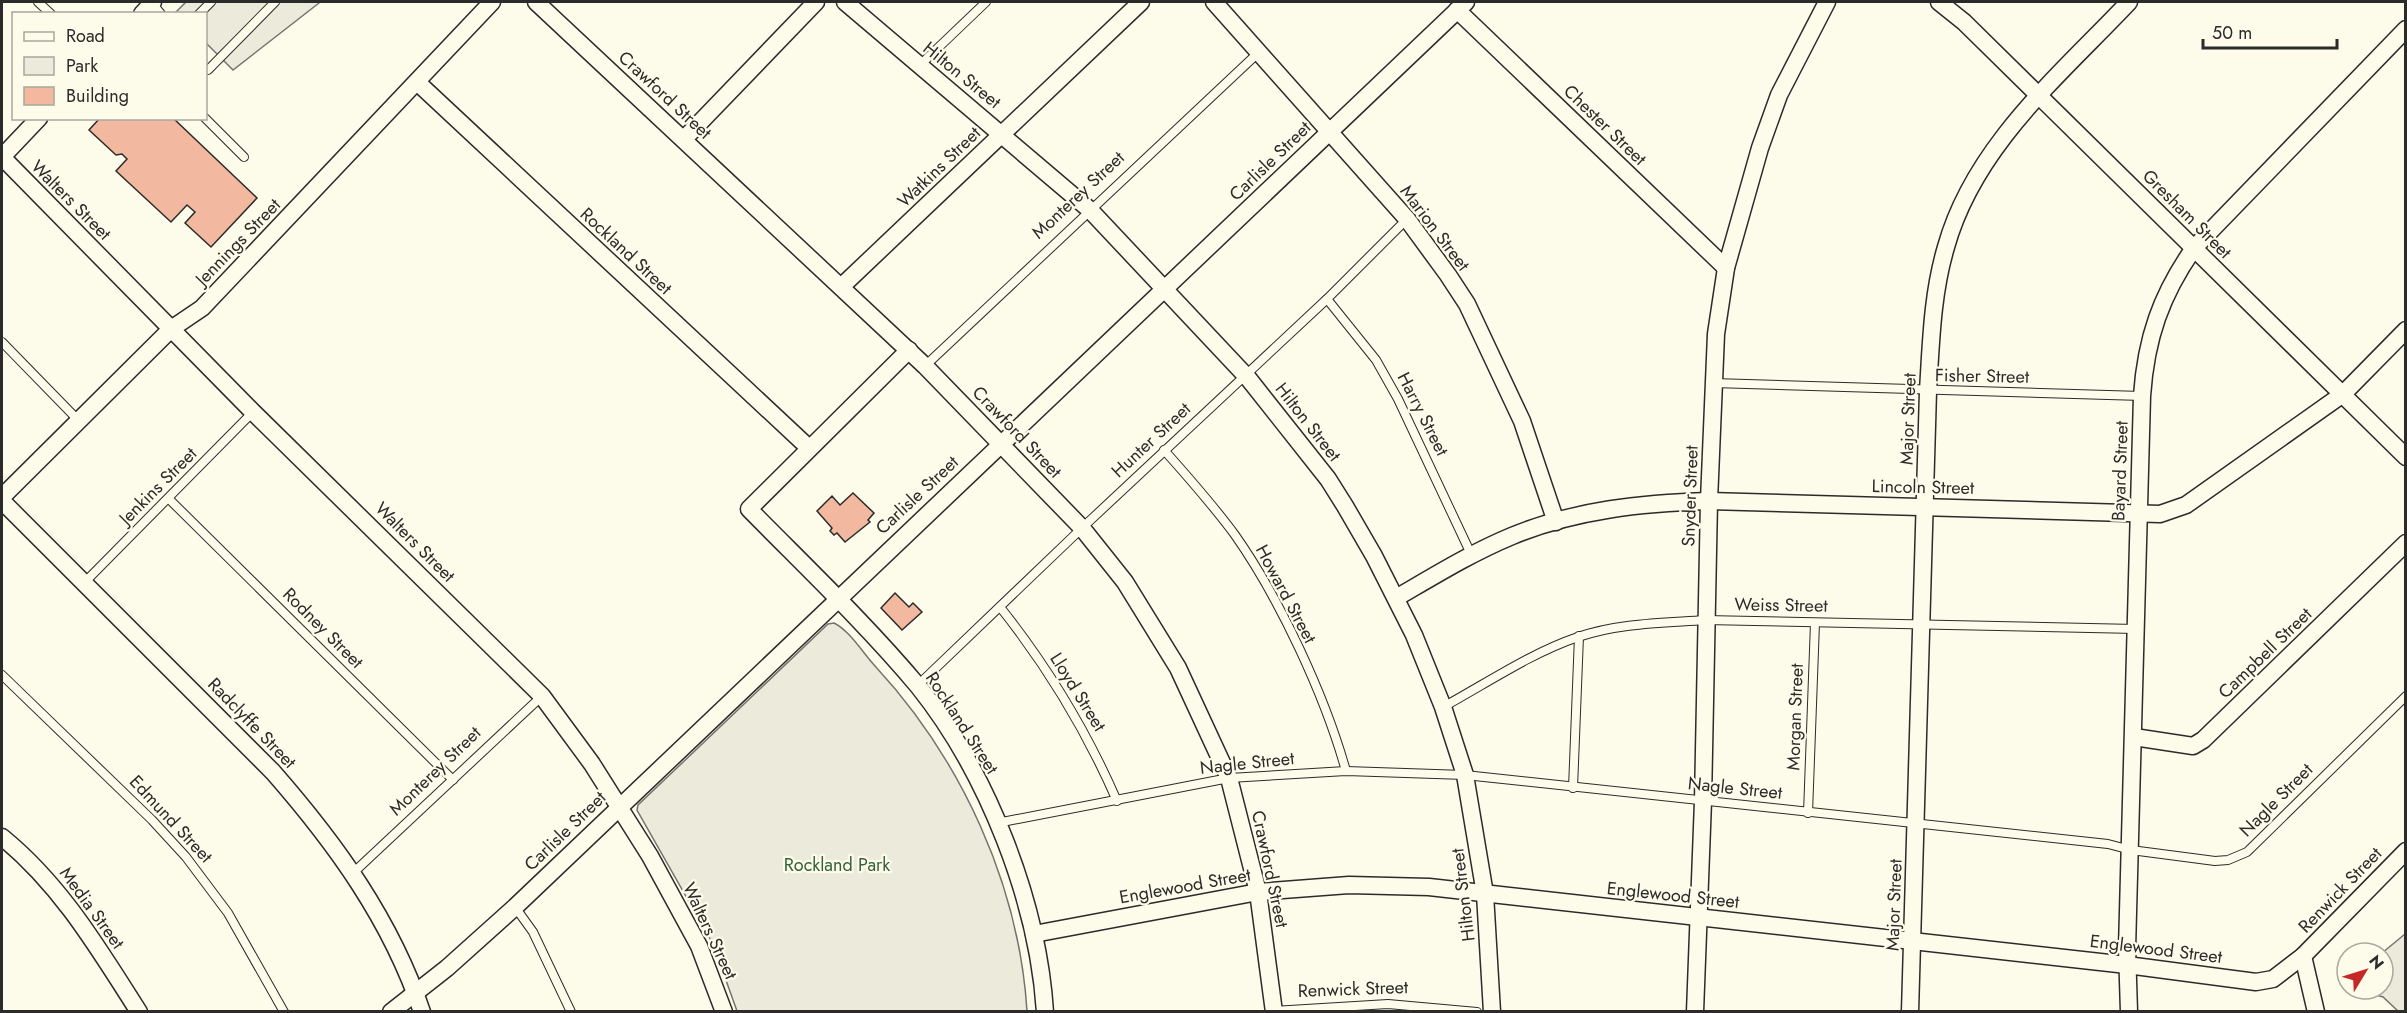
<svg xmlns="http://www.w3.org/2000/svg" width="2407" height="1013" viewBox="0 0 2407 1013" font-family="Jost,sans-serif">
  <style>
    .green { fill: #ecebdb; stroke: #74746e; stroke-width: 1.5 }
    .parking { fill: #eceadb; stroke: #74746e; stroke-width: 1.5 }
    .building { fill: #f2b8a0; stroke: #2b2b2b; stroke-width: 1.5 }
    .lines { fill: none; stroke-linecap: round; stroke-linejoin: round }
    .lane-casing { stroke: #2b2b2b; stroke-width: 10 }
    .street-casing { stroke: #2b2b2b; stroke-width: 19 }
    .lane { stroke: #fdfbea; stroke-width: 8 }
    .street { stroke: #fdfbea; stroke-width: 16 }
    .labels { text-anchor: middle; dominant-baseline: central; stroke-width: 4.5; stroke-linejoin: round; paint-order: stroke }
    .street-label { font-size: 18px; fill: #2b2b2b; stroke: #fdfbea }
    .park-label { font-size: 18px; fill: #34623c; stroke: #fdfbea }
  </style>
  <rect width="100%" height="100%" fill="#fdfbea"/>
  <g class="green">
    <path d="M834 623C849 630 863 653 875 666 961 759 1019 884 1027 1011H737L713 944 637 810 638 805 828 624Z"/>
    <polygon points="2405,934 2405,1011 2398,1011 2383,997 2373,994 2369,989 2383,989 2382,953"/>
  </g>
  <polygon class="parking" points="186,2 318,2 319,3 233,70 206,43 206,14 175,13"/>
  <g class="building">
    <polygon points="100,118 173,118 257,198 211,247 185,223 195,212 187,205 171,222 116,171 127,159 122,154 116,155 89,130"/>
    <polygon points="853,493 874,513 868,520 870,522 845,542 837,533 834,535 830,531 832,528 817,511 832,496 840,505"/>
    <polygon points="895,593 909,607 913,603 922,612 902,630 881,608"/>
  </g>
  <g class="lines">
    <defs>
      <g id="lane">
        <polyline points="38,2 51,14"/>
        <polyline points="152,3 161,14"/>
        <polyline points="199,14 211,2"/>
        <polyline points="919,66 986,2"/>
        <polyline points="208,70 275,2"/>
        <polyline points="205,118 244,157"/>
        <polyline points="1327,299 1376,360 1398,399 1471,554"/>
        <polyline points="2,342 79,421"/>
        <polyline points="925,366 1258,53"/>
        <polyline points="1713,383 2142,396"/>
        <path d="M1164 450C1189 478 1213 505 1235 535 1280 599 1325 696 1346 771"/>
        <polyline points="169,499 453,780"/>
        <polyline points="85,582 253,412"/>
        <path d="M1000 607C1047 666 1087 732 1117 801"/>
        <polyline points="2,675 152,820 186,857 228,913 284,1012"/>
        <polyline points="917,686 1082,528 1327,299 1407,219"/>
        <path d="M1443 707C1487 683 1531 653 1578 637 1618 623 1663 623 1705 620L2136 629"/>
        <polyline points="1573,788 1579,636"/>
        <polyline points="1808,813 1815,623"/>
        <polyline points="997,823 1229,778 1346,771 1465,775 2108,844 2131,850 2215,861 2228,860 2247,852 2406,696"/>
        <polyline points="353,873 542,696"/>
        <polyline points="515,907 533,932 571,1012"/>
        <polyline points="1273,1011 1388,1004 1477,1012"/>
      </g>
      <g id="street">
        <polyline points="536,2 925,366 1082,528 1125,582 1178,668 1229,778 1258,892 1274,1012"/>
        <polyline points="845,2 1090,210 1248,378 1328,479 1345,506 1374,556 1414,635 1443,707 1465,775 1485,894 1492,1012"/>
        <polyline points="1214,2 1407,219 1448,275 1467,304 1522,421 1556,522"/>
        <polyline points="1939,2 1964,22 2406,457"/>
        <polyline points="1457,10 1726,268"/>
        <polyline points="142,14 153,2"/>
        <polyline points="417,82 809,448"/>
        <polyline points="684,139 816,2"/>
        <polyline points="2,157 253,412 542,696 592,764 650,856 699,946 724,1012"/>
        <polyline points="2,157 39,118"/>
        <polyline points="842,286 1141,2"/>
        <path d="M909 350 749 509C805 566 867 625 918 686 987 772 1038 901 1045 1012"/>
        <polyline points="2,497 171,329 202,308 492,2"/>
        <path d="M2 501 273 772C336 844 391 920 422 1012"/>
        <path d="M1396 598C1434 576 1471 553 1512 536 1574 510 1643 503 1709 501L2160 514 2186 505 2343 394 2406 330"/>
        <polyline points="2134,737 2193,746 2203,740 2406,543"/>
        <path d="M2 837C61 885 98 948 139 1012"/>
        <polyline points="1034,934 1258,892 1349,885 1429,887 2127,965 2256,982 2273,979 2303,956 2406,851"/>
        <polyline points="2303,956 2316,1012"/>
        <polyline points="391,1012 447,968 515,907 1466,2"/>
        <polyline points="1695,1012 1703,801 1709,501 1716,334 1726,268 1760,148 1779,95 1827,2"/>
        <path d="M1910 1012 1928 391C1931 343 1932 294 1946 247 1974 146 2060 75 2129 2"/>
        <path d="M2129 1012 2127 949 2142 396C2146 338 2161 295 2194 248L2406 29"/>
      </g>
    </defs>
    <use href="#lane" class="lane-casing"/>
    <use href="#street" class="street-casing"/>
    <use href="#lane" class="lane"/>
    <use href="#street" class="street"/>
  </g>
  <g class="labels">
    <g class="street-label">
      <text transform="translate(962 75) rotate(39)">Hilton Street</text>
      <text transform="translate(665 95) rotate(43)">Crawford Street</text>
      <text transform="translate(1605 125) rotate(44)">Chester Street</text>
      <text transform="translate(1270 161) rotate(-44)">Carlisle Street</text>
      <text transform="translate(939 167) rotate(-44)">Watkins Street</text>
      <text transform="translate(1078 195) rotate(-43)">Monterey Street</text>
      <text transform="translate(71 200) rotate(45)">Walters Street</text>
      <text transform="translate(2187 214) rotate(45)">Gresham Street</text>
      <text transform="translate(1435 228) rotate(53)">Marion Street</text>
      <text transform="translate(238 242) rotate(-46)">Jennings Street</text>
      <text transform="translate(626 251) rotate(43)">Rockland Street</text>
      <text transform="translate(1982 376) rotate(1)">Fisher Street</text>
      <text transform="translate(1423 414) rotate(63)">Harry Street</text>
      <text transform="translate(1908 419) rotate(-88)">Major Street</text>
      <text transform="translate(1308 422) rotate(52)">Hilton Street</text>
      <text transform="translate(1017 432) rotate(46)">Crawford Street</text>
      <text transform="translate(1151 440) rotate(-43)">Hunter Street</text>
      <text transform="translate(2120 471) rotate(-88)">Bayard Street</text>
      <text transform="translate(158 486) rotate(-45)">Jenkins Street</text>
      <text transform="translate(1923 487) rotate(1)">Lincoln Street</text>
      <text transform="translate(917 495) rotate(-43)">Carlisle Street</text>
      <text transform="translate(1690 496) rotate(-88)">Snyder Street</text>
      <text transform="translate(415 542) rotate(45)">Walters Street</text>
      <text transform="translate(1286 594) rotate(62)">Howard Street</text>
      <text transform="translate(1781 605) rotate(1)">Weiss Street</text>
      <text transform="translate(323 628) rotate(45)">Rodney Street</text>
      <text transform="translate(2265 653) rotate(-44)">Campbell Street</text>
      <text transform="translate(1078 692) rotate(58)">Lloyd Street</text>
      <text transform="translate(1795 717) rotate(-88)">Morgan Street</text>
      <text transform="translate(252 723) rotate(46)">Radclyffe Street</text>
      <text transform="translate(962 723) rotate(57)">Rockland Street</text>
      <text transform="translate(1247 763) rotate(-6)">Nagle Street</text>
      <text transform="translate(435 771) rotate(-44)">Monterey Street</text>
      <text transform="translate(1735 788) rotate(6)">Nagle Street</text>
      <text transform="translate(2276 800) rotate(-45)">Nagle Street</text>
      <text transform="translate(171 819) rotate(47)">Edmund Street</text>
      <text transform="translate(565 831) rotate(-44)">Carlisle Street</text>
      <text transform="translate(1270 869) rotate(78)">Crawford Street</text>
      <text transform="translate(1185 886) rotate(-10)">Englewood Street</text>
      <text transform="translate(2340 890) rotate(-46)">Renwick Street</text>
      <text transform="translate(1463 895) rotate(-97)">Hilton Street</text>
      <text transform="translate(1673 895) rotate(6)">Englewood Street</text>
      <text transform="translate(1894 905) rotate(-88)">Major Street</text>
      <text transform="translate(92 908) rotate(54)">Media Street</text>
      <text transform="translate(710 931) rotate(65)">Walters Street</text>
      <text transform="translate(2156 949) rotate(7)">Englewood Street</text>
      <text transform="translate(1353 989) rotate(-2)">Renwick Street</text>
    </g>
    <g class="park-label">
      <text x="837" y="865">Rockland Park</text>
    </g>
  </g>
  <rect width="2407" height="1013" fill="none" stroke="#2b2b2b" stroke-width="6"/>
  <rect x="12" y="12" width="195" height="108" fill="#fdfbea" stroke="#a9a89e" stroke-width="1.5"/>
  <rect x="24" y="32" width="30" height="9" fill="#fdfbea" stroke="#a9a89e" stroke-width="1.5"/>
  <text x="66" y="42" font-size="18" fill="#2b2b2b">Road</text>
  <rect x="24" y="57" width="30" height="18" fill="#ecebdb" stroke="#a9a89e" stroke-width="1.5"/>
  <text x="66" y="72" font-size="18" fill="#2b2b2b">Park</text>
  <rect x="24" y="87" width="30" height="18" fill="#f2b8a0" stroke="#a9a89e" stroke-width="1.5"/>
  <text x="66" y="102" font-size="18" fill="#2b2b2b">Building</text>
  <g transform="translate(2365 971) rotate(52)"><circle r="28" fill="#fdfbea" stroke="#a9a89e" stroke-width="1.5"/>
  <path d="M0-4.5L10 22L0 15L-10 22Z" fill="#c62828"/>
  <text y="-9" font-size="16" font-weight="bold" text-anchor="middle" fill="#2b2b2b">N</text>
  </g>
  <path d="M2203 39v9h134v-9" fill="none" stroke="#2b2b2b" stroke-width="3"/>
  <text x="2212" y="39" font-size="18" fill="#2b2b2b" stroke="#fdfbea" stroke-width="4.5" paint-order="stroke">50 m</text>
</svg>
